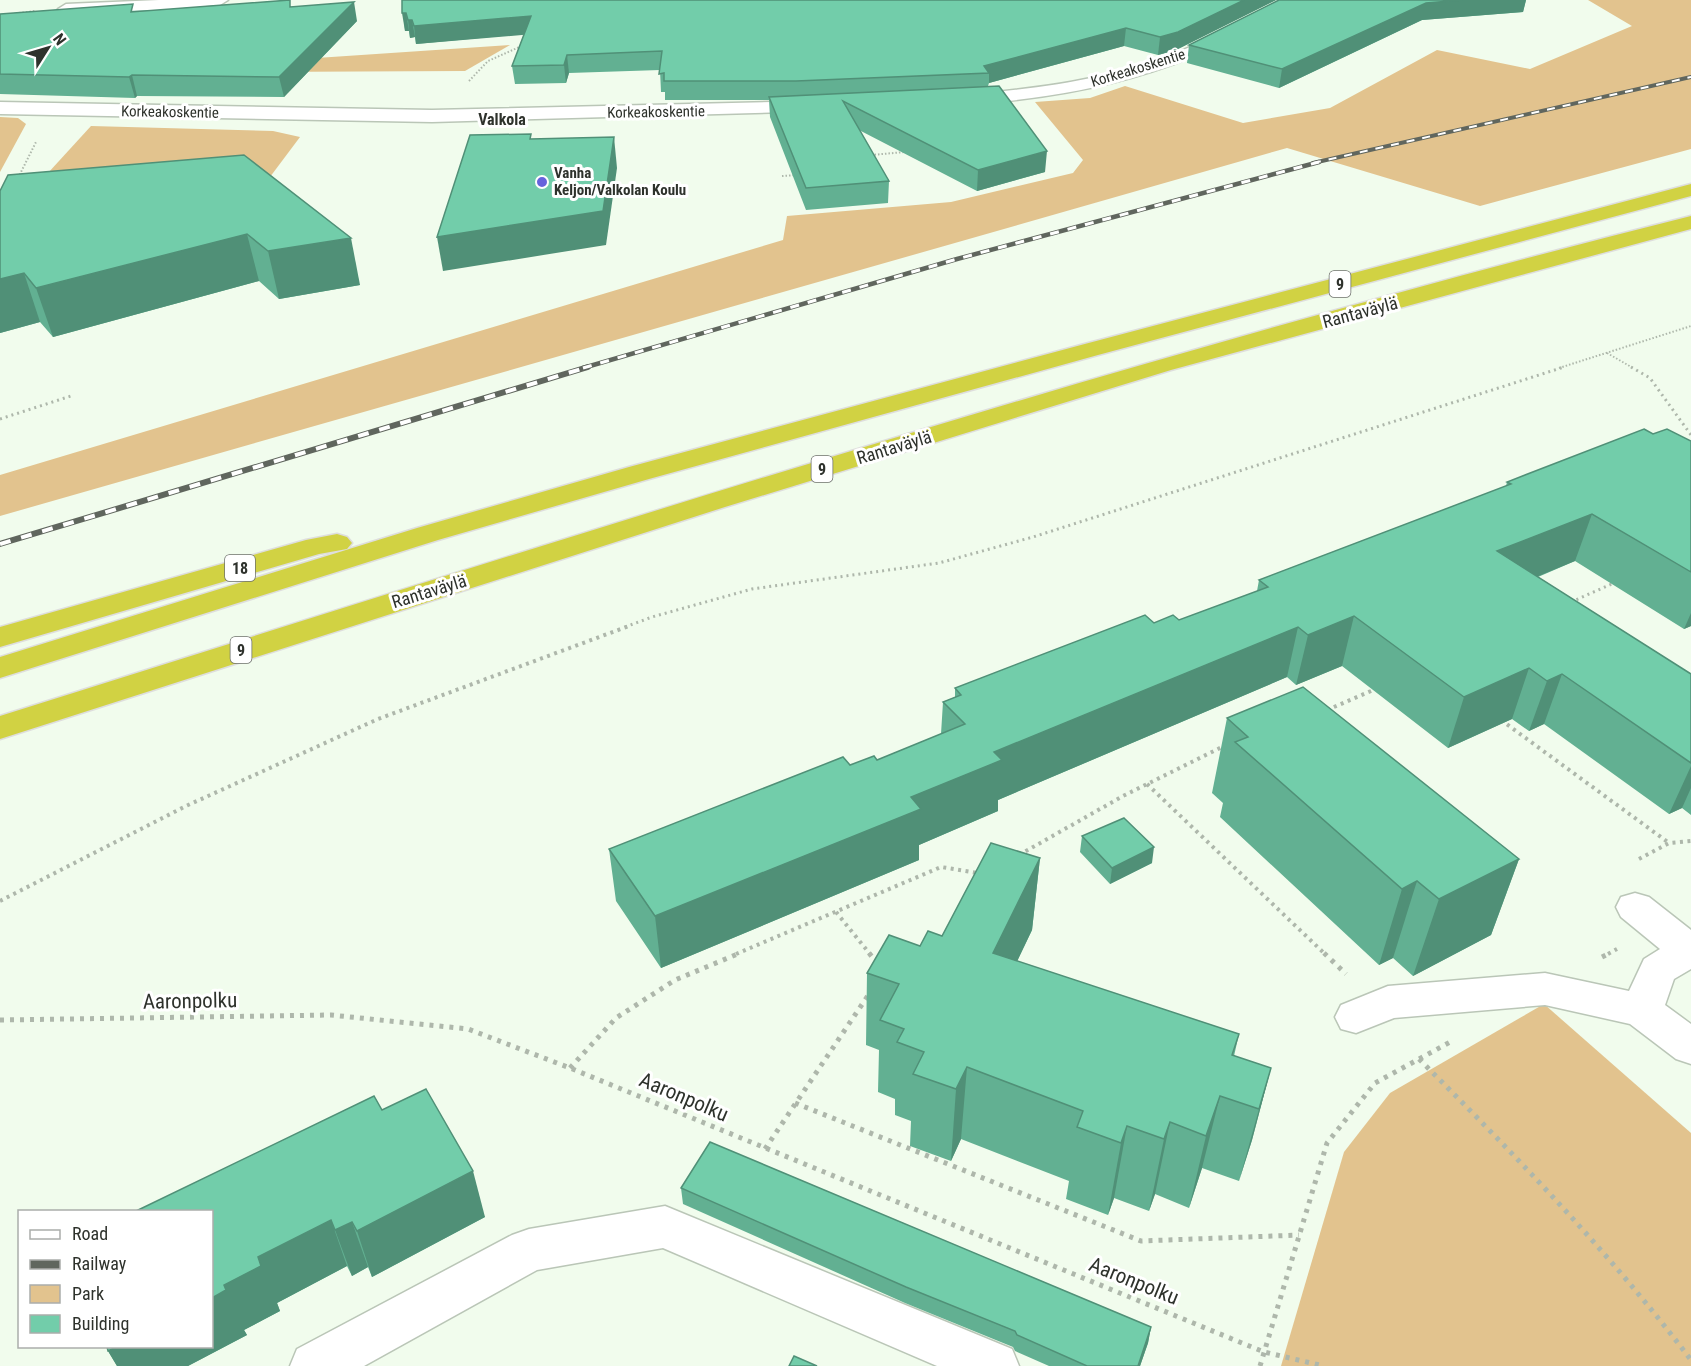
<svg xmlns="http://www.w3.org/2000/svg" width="1691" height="1366" viewBox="0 0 1691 1366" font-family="'Roboto Condensed',sans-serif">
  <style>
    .green { fill: #e2c38e }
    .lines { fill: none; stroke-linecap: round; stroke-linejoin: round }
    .minor-casing { stroke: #bac6b7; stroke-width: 3 }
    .highway-casing { stroke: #dededd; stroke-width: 3 }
    .path-far3 { stroke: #aeb7ab; stroke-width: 2; stroke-dasharray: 1.5 2; stroke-linecap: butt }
    .path-far2 { stroke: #aeb7ab; stroke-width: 3; stroke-dasharray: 2 4; stroke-linecap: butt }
    .path-far1 { stroke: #aeb7ab; stroke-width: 4; stroke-dasharray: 3 4.5; stroke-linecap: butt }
    .path { stroke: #aeb7ab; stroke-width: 5; stroke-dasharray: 4 6; stroke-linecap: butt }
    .minor { fill: #fff; fill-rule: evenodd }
    .highway { fill: #d1d243; fill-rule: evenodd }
    .rail-far2-casing { stroke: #60665e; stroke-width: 4 }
    .rail-far1-casing { stroke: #60665e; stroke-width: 4.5 }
    .rail-casing { stroke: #60665e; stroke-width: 6 }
    .rail-far2 { stroke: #fff; stroke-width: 2; stroke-dasharray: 8; stroke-linecap: butt }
    .rail-far1 { stroke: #fff; stroke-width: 3; stroke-dasharray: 9; stroke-linecap: butt }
    .rail { stroke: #fff; stroke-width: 4; stroke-dasharray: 11; stroke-linecap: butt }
    .wall { fill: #62b092 }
    .shaded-wall { fill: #509077 }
    .building { fill: #72cdaa; stroke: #509077; stroke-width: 1.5 }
    .poi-dot { fill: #6663dc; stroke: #fff; stroke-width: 2 }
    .labels { text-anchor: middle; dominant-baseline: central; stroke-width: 6; stroke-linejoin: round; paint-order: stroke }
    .far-street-label { font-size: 15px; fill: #2e322c; stroke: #fff }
    .far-poi-label { font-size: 15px; font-weight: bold; fill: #2e322c; stroke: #fff; text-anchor: start }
    .far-neighbourhood-label { font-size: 16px; font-weight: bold; fill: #2e322c; stroke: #fff }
    .shield { fill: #fff; stroke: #6d706b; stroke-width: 1.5 }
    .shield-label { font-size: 16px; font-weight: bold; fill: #2e322c }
    .street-label { font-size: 18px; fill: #2e322c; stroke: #fff }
    .near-street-label { font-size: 21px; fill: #2e322c; stroke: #fff }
  </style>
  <rect width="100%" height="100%" fill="#f1fced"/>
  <g class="green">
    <polygon points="1588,0 1691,0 1691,149 1480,206 1287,148 0,516 0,475 783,240 787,216 951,202 1073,173 1083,160 1035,102 1090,98 1125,86 1243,123 1330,108 1437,50 1530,69 1632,26"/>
    <polygon points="510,45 465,71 250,72 257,62"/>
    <polygon points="0,117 18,118 26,124 0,172"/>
    <polygon points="91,126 273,131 300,137 267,181 48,173"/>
    <polygon points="1544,1004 1691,1133 1691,1366 1281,1366 1344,1152 1390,1093"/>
  </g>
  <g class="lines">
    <defs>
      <g id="minor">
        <path d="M159 0H228L220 5C197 6 68 21 58 9L66 4Z"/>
        <path d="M1281 0H1301C1292 11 1271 19 1258 26 1164 78 1068 98 962 105L956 104 953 100 956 96 962 95C1035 89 1110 80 1178 52 1214 38 1247 18 1281 0Z"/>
        <polygon points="815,101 822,103 824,107 822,111 432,122 0,114 0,102 432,110"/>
        <polygon points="1635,893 1649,897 1691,930 1691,969 1674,979 1665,1005 1691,1024 1691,1064 1676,1059 1630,1024 1545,1005 1394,1018 1356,1033 1341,1029 1335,1017 1341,1005 1388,986 1545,973 1629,991 1644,959 1660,949 1621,917 1616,907 1621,897"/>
        <polygon points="665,1206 1012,1349 1019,1366 937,1366 663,1248 537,1270 364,1366 290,1366 297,1349 512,1235 529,1229"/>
      </g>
      <g id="highway">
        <polygon points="1691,184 1691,196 1098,355 649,479 438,540 0,678 0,657 417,528 629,467 1081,345"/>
        <path d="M1691 216V229L1171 370 725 507 0 739V716C561 540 1121 359 1691 216Z"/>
        <polygon points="337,534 347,537 352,543 347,549 319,554 0,647 0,627 306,540"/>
      </g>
    </defs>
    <use href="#minor" class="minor-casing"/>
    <use href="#highway" class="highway-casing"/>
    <g class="path-far3">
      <polyline points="19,13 35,11"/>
      <polyline points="469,81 488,61 524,45"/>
      <polyline points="871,155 905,152"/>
      <polyline points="782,176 796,175"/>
      <polyline points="18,178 36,142"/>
      <polyline points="1607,353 1633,368"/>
      <polyline points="1559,368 1691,326"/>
    </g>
    <g class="path-far2">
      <polyline points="1631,367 1650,378 1691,435"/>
      <polyline points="0,419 71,396"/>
      <polyline points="1571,602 1614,583"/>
      <polyline points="625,627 652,617 752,589 939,563 1033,537 1564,367"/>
    </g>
    <g class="path-far1">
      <polyline points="1327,710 1378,688"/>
      <polyline points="1501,720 1669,843"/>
      <polyline points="1147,784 1325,954"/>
      <polyline points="1019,855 1123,796 1224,746"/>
      <polyline points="1639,859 1669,843 1691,841"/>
      <polyline points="0,901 186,806 378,719 629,626"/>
      <polyline points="836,912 870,954"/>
      <polyline points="736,954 941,867 978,873"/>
      <polyline points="1608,954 1617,949"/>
    </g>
    <g class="path">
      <polyline points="869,953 877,963"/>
      <polyline points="1324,953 1346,974"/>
      <polyline points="1602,957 1610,953"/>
      <polyline points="0,1020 331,1015 468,1029 570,1068 1264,1352 1324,1366"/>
      <path d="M1419 1059C1515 1155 1609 1252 1691 1360"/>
      <polyline points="570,1068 616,1018 675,980 740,953"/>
      <polyline points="795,1103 1141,1241 1299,1235"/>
      <polyline points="765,1149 869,994"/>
      <polyline points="1260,1366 1327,1143 1375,1083 1452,1041"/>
    </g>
    <use href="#minor" class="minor"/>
    <use href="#highway" class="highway"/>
    <defs>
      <polyline id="rail-far2" points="1313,163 1691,77"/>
      <polyline id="rail-far1" points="583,368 957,259 1319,162"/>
      <polyline id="rail" points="0,544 588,367"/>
    </defs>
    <use href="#rail-far2" class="rail-far2-casing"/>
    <use href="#rail-far1" class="rail-far1-casing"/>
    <use href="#rail" class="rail-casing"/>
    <use href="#rail-far2" class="rail-far2"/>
    <use href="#rail-far1" class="rail-far1"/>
    <use href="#rail" class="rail"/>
  </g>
  <g class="wall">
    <polygon points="402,0 1276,0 1176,50 1158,55 1124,46 989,83 988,86 1045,172 977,191 859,130 889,181 888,203 806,210 770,117 769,100 665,100 665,92 661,92 660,70 569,73 566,83 515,84 512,66 524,34 416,44 415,37 410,38 409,31 405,31"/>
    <polygon points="1279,0 1526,0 1523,12 1422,20 1279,88 1187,63 1189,45"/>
    <polygon points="291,7 357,21 284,97 137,96 135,98 0,94 0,14"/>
    <polygon points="244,155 360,285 279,299 259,281 53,337 40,322 0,333 0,191"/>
    <polygon points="1653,434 1691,441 1691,626 1684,629 1575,561 1538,577 1691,674 1691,815 1682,808 1669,814 1544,724 1529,731 1512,719 1448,748 1342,666 1296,685 1287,677 998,800 998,811 919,845 919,860 661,968 616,901 609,849 850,765 877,760 941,734 943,702 955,697 955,688 1154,623 1179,620 1257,591 1259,580 1506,486 1507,482"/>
    <polygon points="1227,718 1519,859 1491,935 1413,976 1393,958 1379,965 1220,817 1223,803 1212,793"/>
    <polygon points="1082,836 1152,863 1110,884 1080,852"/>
    <polygon points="1040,858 1032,930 1017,961 1239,1034 1234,1056 1271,1068 1252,1140 1239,1181 1202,1168 1189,1208 1155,1194 1149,1211 1114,1198 1108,1215 1066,1199 1069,1181 961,1139 951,1161 910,1146 911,1121 895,1115 895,1099 878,1092 879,1050 866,1045 867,973 920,946 942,936"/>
    <polygon points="382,1110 485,1217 372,1277 368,1267 352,1276 347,1266 277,1303 280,1311 244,1330 247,1335 188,1366 117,1366 108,1351"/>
    <polygon points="681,1188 1151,1327 1148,1343 1140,1366 1049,1366 1015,1351 1013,1347 905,1303 683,1204"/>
  </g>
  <g class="shaded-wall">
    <polygon points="1244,0 1276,0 1176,50 1158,55 1160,37"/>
    <polygon points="1462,0 1526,0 1523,12 1422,20 1279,88 1282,69 1426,3"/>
    <polygon points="354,2 357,21 284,97 279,77"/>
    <polygon points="402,13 406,13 409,31 405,31"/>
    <polygon points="531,16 533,34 416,44 414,26"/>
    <polygon points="408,20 412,20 415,37 410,38"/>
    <polygon points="1126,28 1124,46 989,83 989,73 984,66"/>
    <polygon points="567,55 569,73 566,83 564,65"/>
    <polygon points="132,75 137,96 135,98 129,77"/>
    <polygon points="614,137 617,168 606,245 443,271 437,237"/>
    <polygon points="1047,151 1045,172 977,191 978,170"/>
    <polygon points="247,234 259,281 53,337 36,288"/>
    <polygon points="351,238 360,285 279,299 268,251"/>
    <polygon points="24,273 40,322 0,333 0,279"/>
    <polygon points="1592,514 1575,561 1483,599 1497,551"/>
    <polygon points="1691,613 1691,626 1684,629"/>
    <polygon points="1354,616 1342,666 1296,685 1308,635"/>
    <polygon points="1298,627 1287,677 998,800 998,811 919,845 919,860 661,968 655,916 911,797 994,752"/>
    <polygon points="1529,668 1512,719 1448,748 1464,697"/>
    <polygon points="1562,674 1544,724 1529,731 1547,681"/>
    <polygon points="1691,766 1691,788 1682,808 1669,814"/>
    <polygon points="1154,847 1152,863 1110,884 1112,868"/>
    <polygon points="1040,858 1032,930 987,1025 993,953"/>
    <polygon points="1519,859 1491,935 1413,976 1439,899"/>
    <polygon points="1417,881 1393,958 1379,965 1402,889"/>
    <polygon points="967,1067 961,1139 951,1161 956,1089"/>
    <polygon points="1271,1068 1252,1140 1239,1181 1259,1109"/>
    <polygon points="1220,1096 1202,1168 1189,1208 1206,1136"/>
    <polygon points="1170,1122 1155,1194 1149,1211 1164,1139"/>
    <polygon points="1127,1126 1114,1198 1108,1215 1121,1143"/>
    <polygon points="473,1171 485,1217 372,1277 357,1231"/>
    <polygon points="331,1220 347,1266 277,1303 280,1311 244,1330 247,1335 188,1366 117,1366 108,1351 116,1347 212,1347 212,1298 224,1285 258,1257"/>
    <polygon points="352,1222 368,1267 352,1276 335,1230"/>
    <polygon points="1151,1327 1148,1343 1140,1366 1138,1366"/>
  </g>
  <g class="building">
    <polygon points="290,0 290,7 354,2 279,77 132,75 129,77 0,74 0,14 133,4 131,12"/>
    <polygon points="402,0 1244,0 1178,32 1160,37 1126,28 984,66 989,73 796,81 664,81 664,73 659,74 662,51 567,55 564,65 512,66 531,16 414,26 412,20 408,20 406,13 402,13"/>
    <polygon points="1279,0 1462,0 1426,3 1282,69 1189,45"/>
    <polygon points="999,86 1047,151 978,170 843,101 889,181 806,188 769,97"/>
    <polygon points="531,134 530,139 614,137 603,211 437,237 470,135"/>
    <polygon points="244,155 351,238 268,251 247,234 36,288 24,273 0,279 0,191 8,175"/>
    <polygon points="1644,429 1653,434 1667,429 1691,441 1691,572 1592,514 1497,551 1691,674 1691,763 1562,674 1547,681 1529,668 1464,697 1354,616 1308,635 1298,627 994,752 1002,760 911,797 921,809 655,916 609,849 843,757 850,765 874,756 877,760 965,724 943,702 961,695 955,688 1145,615 1154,623 1173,615 1179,620 1268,587 1259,580 1511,484 1507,482"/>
    <polygon points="1303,687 1519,859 1439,899 1417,881 1402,889 1235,742 1248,737 1227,718"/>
    <polygon points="1124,818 1154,847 1112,868 1082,836"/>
    <polygon points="991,843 1040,858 993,953 1239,1034 1232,1055 1271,1068 1259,1109 1220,1096 1206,1136 1170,1122 1164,1139 1127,1126 1121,1143 1077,1127 1083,1111 967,1067 956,1089 913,1074 924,1052 897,1042 904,1029 880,1020 899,984 867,973 889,935 920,946 928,931 942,936"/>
    <polygon points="426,1089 473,1171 357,1231 352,1222 335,1230 331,1220 258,1257 261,1266 224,1285 226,1290 212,1298 212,1212 134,1212 374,1096 382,1110"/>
    <polygon points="710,1142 1151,1327 1138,1366 1087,1366 1017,1335 1015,1331 906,1287 681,1188"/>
    <polygon points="107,1347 116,1347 108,1351"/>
    <polygon points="794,1356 817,1366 789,1366"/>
  </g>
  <circle class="poi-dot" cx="542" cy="182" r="6"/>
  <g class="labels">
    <g class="far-street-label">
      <text transform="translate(1138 68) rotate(-17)">Korkeakoskentie</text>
      <text transform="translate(170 112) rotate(1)">Korkeakoskentie</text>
      <text transform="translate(656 112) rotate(-1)">Korkeakoskentie</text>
    </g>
    <g class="far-poi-label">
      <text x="554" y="173">Vanha<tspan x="554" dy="17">Keljon/Valkolan Koulu</tspan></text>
    </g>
    <g class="far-neighbourhood-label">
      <text x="502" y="119">Valkola</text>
    </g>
    <g class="shield">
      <rect x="1329.5" y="271" width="21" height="26" rx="4.5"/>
      <rect x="811.5" y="456" width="21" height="26" rx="4.5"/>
      <rect x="225" y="555" width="30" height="26" rx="4.5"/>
      <rect x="230.5" y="637" width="21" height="26" rx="4.5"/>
    </g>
    <g class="shield-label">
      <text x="1340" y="284">9</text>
      <text x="822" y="469">9</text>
      <text x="240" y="568">18</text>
      <text x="241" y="650">9</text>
    </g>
    <g class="street-label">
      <text transform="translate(1360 312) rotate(-15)">Rantaväylä</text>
      <text transform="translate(894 447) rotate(-17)">Rantaväylä</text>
      <text transform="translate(429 591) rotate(-17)">Rantaväylä</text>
    </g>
    <g class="near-street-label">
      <text transform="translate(190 1001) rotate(-1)">Aaronpolku</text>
      <text transform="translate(684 1097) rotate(23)">Aaronpolku</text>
      <text transform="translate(1134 1281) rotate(22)">Aaronpolku</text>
    </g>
  </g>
  <rect x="18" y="1210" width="195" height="138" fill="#ffffff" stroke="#abadab" stroke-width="1.5"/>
  <rect x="30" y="1230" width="30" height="9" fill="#ffffff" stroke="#abadab" stroke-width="1.5"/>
  <text x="72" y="1240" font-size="18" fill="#2e322c">Road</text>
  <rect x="30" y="1260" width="30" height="9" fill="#60665e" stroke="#abadab" stroke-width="1.5"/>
  <text x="72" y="1270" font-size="18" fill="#2e322c">Railway</text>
  <rect x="30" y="1285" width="30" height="18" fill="#e2c38e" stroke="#abadab" stroke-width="1.5"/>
  <text x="72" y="1300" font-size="18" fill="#2e322c">Park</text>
  <rect x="30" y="1315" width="30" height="18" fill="#72cdaa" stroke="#abadab" stroke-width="1.5"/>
  <text x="72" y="1330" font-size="18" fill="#2e322c">Building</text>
  <g transform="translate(48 48) rotate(53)" stroke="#ffffff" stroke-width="4.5" paint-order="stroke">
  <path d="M0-4.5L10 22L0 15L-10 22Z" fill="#2e322c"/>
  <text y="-9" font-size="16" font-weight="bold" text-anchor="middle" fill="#2e322c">N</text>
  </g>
</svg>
